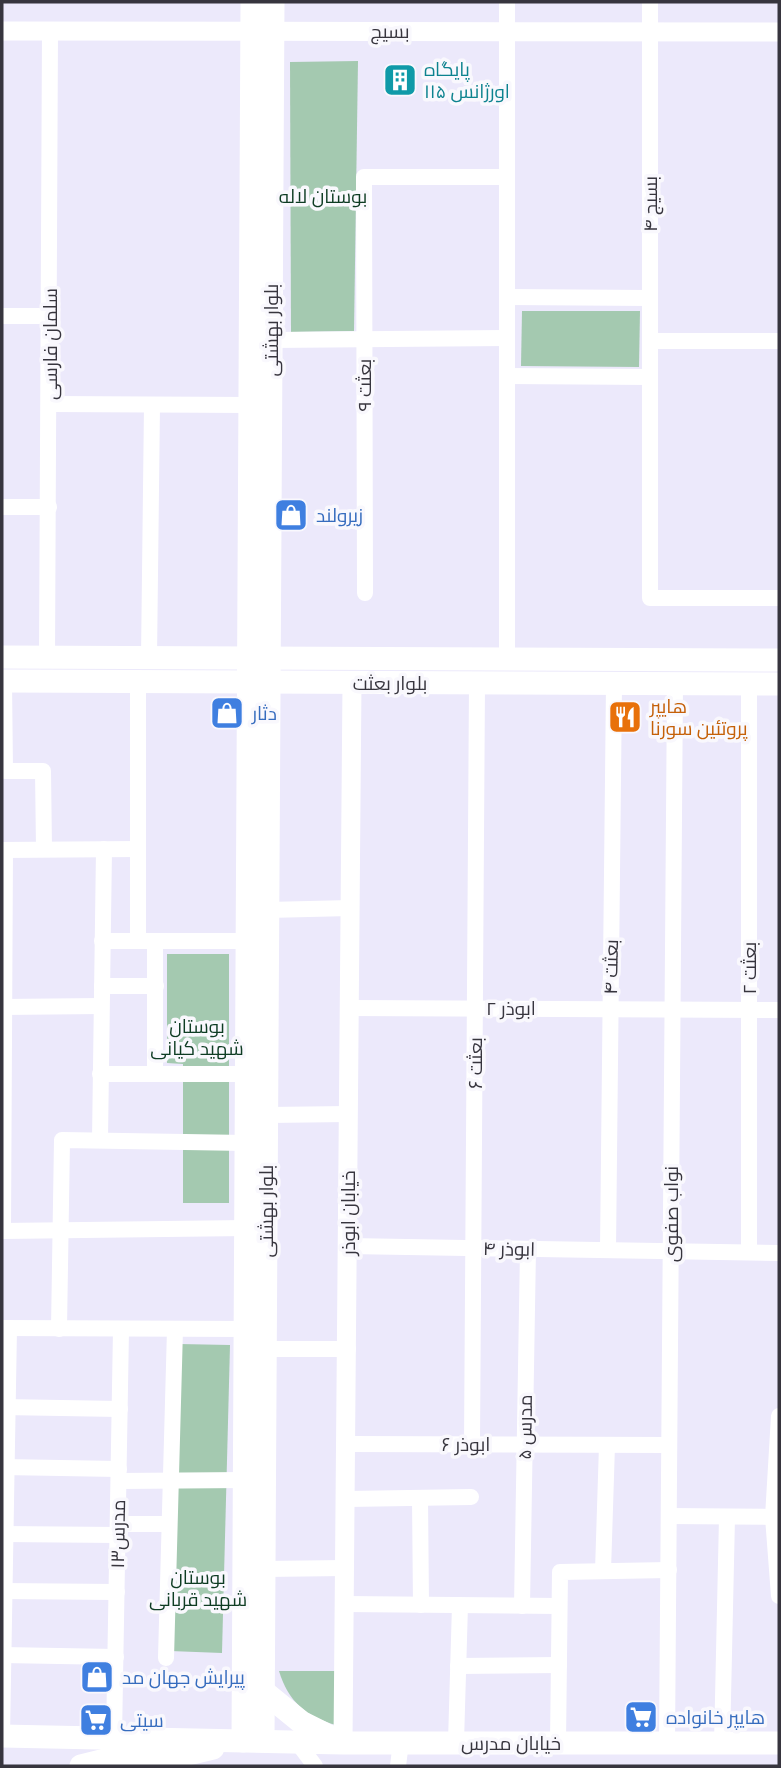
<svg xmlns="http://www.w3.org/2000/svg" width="781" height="1768" viewBox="0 0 781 1768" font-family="'Fira Sans Condensed',Cairo,sans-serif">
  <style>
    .green { fill: #a4c9b0 }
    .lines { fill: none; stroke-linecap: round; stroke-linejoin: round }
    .minor { stroke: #fff; stroke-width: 16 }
    .tertiary { stroke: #fff; stroke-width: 19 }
    .secondary { stroke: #fff; stroke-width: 23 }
    .labels { text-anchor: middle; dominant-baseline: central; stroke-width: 7; stroke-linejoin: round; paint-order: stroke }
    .street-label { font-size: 19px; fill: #37353e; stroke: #f9f8fd }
    .culture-label { font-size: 19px; fill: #0d838f; stroke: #f9f8fd; text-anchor: start }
    .park-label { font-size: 19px; fill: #0e3c23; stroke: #f9f8fd }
    .shop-label { font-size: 19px; fill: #366cbe; stroke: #f9f8fd; text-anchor: start }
    .food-label { font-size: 19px; fill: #c56008; stroke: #f9f8fd; text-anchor: start }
  </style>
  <rect width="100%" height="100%" fill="#ece9fb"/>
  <g class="green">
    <polygon points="358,61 354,331 291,332 290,62"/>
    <polygon points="522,311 640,311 639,367 521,366"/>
    <polygon points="167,954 229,954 229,1203 183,1203 183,1064 167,1063"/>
    <polygon points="179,1344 230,1345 222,1653 170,1651"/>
    <path d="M279 1671H336V1725C306 1717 288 1701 279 1671Z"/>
  </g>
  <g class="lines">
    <g class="minor">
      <polyline points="650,2 650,598 779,598"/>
      <polyline points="507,297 650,298"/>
      <polyline points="2,316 50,316"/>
      <polyline points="271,340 507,338"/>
      <polyline points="650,341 779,341"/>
      <polyline points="507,376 650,377"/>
      <polyline points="51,404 250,405"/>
      <polyline points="2,507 49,507"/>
      <polyline points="365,593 364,177 507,177"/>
      <polyline points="47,658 50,31"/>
      <polyline points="149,658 152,405"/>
      <polyline points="507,659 507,2"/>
      <polyline points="4,681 5,771 43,771 44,849"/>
      <polyline points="749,684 749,1252"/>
      <polyline points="2,850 138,849"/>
      <polyline points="267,910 351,908"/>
      <polyline points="102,941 247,941"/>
      <polyline points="138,941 138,681"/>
      <polyline points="102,986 156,986"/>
      <polyline points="2,1007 101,1006"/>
      <polyline points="349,1008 779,1010"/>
      <polyline points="100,1074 247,1074"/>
      <polyline points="155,1074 155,941"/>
      <polyline points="267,1115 349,1114"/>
      <polyline points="100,1140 104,849"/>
      <polyline points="2,1231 247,1228"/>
      <polyline points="3,1231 5,850"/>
      <polyline points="348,1246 779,1253"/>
      <polyline points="608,1250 614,684"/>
      <polyline points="2,1328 246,1329"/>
      <polyline points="59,1329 62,1140 246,1143"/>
      <polyline points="266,1349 348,1349"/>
      <polyline points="2,1407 120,1409"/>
      <polyline points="779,1416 773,1517 779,1596"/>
      <polyline points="347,1444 669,1445"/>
      <polyline points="472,1444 477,683"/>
      <polyline points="2,1467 119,1469"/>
      <polyline points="119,1481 245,1480"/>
      <polyline points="420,1498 421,1605"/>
      <polyline points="347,1499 471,1497"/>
      <polyline points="669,1516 779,1517"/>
      <polyline points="118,1524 169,1524"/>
      <polyline points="2,1534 118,1535"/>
      <polyline points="264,1569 345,1568"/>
      <polyline points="603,1571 607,1445"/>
      <polyline points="2,1591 117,1592"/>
      <polyline points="344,1604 559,1606"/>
      <polyline points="522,1606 528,1249"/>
      <polyline points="2,1655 116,1657"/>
      <polyline points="166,1658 175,1329"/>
      <polyline points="458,1666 559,1665"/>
      <polyline points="2,1736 9,1328"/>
      <polyline points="114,1738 121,1329"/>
      <polyline points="297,1742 315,1766"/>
      <polyline points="456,1742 460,1605"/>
      <polyline points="558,1743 560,1572 669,1570"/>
      <polyline points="667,1743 675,684"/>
      <polyline points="722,1744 727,1517"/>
      <polyline points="398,1766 401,1742"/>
    </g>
    <g class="tertiary">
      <polyline points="2,31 779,32"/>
      <polyline points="343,1743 352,683"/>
    </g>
    <g class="secondary">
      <polyline points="2,657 779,660"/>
      <polyline points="2,681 779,684"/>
      <polyline points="263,1691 301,1722 337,1740"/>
      <polyline points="2,1736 343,1743 779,1743"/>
      <polyline points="243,1741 252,2"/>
      <polyline points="263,1741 273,2"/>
      <polyline points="81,1766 154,1748"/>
      <polyline points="138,1766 213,1748"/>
    </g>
  </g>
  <defs>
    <symbol id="building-square" viewBox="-11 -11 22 22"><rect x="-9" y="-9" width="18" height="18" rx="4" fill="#0f9aa8" stroke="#f9f8fd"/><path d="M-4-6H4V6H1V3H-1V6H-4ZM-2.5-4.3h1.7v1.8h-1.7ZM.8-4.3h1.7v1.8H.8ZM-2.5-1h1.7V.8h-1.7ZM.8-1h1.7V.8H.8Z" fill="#fff"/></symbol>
    <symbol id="shop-square" viewBox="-11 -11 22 22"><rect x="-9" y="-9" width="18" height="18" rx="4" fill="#3f7fe0" stroke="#f9f8fd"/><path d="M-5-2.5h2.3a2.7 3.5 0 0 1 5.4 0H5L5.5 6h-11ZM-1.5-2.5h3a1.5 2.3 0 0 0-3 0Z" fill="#fff"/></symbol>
    <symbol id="restaurant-square" viewBox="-11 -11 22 22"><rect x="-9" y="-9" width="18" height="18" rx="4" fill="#e8710a" stroke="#f9f8fd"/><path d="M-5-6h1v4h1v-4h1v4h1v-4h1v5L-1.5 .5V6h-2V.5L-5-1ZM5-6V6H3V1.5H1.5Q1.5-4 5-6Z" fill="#fff"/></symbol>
    <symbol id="supermarket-square" viewBox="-11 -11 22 22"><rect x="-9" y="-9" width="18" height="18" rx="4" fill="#3f7fe0" stroke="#f9f8fd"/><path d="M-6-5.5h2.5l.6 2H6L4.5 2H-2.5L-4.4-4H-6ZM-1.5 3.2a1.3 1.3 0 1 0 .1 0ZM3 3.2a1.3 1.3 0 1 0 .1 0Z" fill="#fff"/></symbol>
  </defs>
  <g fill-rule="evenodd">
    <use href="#building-square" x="381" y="61" width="38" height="38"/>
    <use href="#shop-square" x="272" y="496" width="38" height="38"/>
    <use href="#shop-square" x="208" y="694" width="38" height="38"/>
    <use href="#restaurant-square" x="606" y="698" width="38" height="38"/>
    <use href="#shop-square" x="78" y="1658" width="38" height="38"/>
    <use href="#supermarket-square" x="622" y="1698" width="38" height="38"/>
    <use href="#supermarket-square" x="77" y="1701" width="38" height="38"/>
  </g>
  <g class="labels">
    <g class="street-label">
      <text x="390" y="31">بسیج</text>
      <text transform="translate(650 204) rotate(-90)">بسیج ۴</text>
      <text transform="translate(271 330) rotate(-90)">بلوار بهشتی</text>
      <text transform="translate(50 344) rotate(-90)">سلمان فارسی</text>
      <text transform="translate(364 385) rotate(-90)">بعثت ۹</text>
      <text x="390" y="683">بلوار بعثت</text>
      <text transform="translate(611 967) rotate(-89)">بعثت ۴</text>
      <text transform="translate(749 968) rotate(-90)">بعثت ۲</text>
      <text x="511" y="1008">ابوذر ۲</text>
      <text transform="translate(475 1063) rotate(-90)">بعثت ۶</text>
      <text transform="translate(266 1211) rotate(-90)">بلوار بهشتی</text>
      <text transform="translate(348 1213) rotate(-90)">خیابان ابوذر</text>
      <text transform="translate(671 1214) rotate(-90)">نواب صفوی</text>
      <text transform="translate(509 1249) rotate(1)">ابوذر ۴</text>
      <text transform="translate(525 1427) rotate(-89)">مدرس ۵</text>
      <text x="466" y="1444">ابوذر ۶</text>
      <text transform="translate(118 1534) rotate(-89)">مدرس۱۳</text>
      <text x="511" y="1743">خیابان مدرس</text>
    </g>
    <g class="culture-label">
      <text x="424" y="69">پایگاه<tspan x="424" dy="22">اورژانس ۱۱۵</tspan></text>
    </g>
    <g class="park-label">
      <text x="323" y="196">بوستان لاله</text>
      <text x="197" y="1026">بوستان<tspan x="197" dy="22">شهید کیانی</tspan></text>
      <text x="198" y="1577">بوستان<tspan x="198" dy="22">شهید قربانی</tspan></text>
    </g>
    <g class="shop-label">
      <text x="316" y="515">زیرولند</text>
      <text x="252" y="713">دثار</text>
      <text x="122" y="1677">پیرایش جهان مد</text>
      <text x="666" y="1717">هایپر خانواده</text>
      <text x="120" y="1720">سیتی</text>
    </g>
    <g class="food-label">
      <text x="650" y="706">هایپر<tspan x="650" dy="22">پروتئین سورنا</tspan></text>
    </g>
  </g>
  <rect width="781" height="1768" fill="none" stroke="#37353e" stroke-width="7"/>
</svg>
